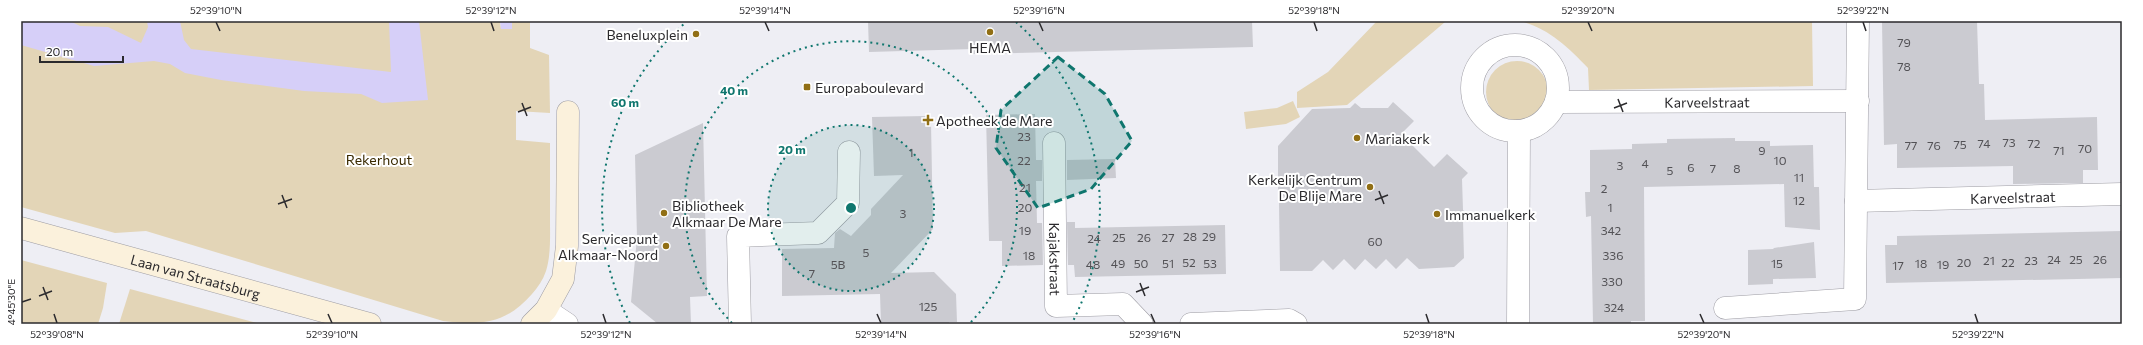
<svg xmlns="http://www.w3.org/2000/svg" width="2143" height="345" viewBox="0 0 2143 345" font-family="Commissioner,sans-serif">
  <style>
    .green { fill: #e3d5b7 }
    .water { fill: #d6cff8 }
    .building { fill: #cbcbd1 }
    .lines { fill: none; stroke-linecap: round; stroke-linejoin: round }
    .street-casing { stroke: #9e9da4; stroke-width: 23 }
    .secondary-casing { stroke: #9e9da4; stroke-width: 23 }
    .street { stroke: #fff; stroke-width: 22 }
    .secondary { stroke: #fbf1dc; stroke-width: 22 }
    .marked { fill: #0f766e; fill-opacity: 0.2; stroke: #0f766e; stroke-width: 3; stroke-dasharray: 8 5; stroke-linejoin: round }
    .ticks { fill: none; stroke: #2b2a2d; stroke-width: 1.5 }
    .ring { fill: none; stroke: #0f766e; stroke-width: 2; stroke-dasharray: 2 4 }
    .poi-dot { fill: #916f15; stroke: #fff; stroke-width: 1.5 }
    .labels { text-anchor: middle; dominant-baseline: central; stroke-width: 4; stroke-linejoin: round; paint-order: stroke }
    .number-label { font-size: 12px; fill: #535256 }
    .poi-label { font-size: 14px; fill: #2b2a2d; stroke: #fff; text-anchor: start }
    .street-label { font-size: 14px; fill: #2b2a2d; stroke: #fff }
    .park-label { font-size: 14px; fill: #3a2a00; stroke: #fff }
    .centre { fill: #0f766e; stroke: #fff; stroke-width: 2 }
    .ring-label { font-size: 12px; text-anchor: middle; font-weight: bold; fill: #0f766e; stroke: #fff; stroke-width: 4; stroke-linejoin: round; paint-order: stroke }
    .neatline { fill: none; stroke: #2b2a2d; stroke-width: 1.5 }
    .ticks-label { font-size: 10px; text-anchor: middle; fill: #2b2a2d }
  </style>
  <rect width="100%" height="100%" fill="#eeeef4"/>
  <g class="green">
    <path d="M21 21H500L501 29 512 28V21H530V48L549 55 550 113 516 111V140L550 143C550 168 550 194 550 219 550 236 551 255 546 271 543 280 538 287 532 294 506 324 480 326 443 321L146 231 115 233 21 207Z"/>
    <polygon points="1377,21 1459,21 1445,22 1347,105 1297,108 1297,92 1328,72"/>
    <path d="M1519 21H1812L1813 86 1589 90 1588 68C1568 47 1547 27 1519 21Z"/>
    <circle cx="1517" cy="92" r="31"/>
    <polygon points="1293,101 1300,117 1286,124 1246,129 1244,112 1277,108"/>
    <polygon points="21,260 107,283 103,308 98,324 21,324"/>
    <polygon points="130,289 261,324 119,324"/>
  </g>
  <g class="water">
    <polygon points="21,21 70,21 80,26 108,27 141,43 148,27 147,21 180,21 184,40 191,49 391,72 389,21 419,21 428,100 382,103 361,94 304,91 221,80 185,73 170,64 154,61 94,66 21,45"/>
    <polygon points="500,21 512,21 512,29 501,29"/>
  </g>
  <g class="building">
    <polygon points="868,21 1252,21 1253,47 973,54 973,49 869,52"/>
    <polygon points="1882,21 1977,21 1979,84 1984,84 1985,120 2097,117 2098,170 2083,170 2083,183 2013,184 2013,166 1897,168 1897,144 1884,145"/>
    <polygon points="1393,102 1414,121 1401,134 1434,167 1447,154 1468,173 1462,179 1463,210 1468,215 1463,220 1464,258 1454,267 1419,269 1407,258 1396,269 1386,259 1376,269 1365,259 1355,270 1344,259 1333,270 1323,260 1312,271 1280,271 1279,203 1284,197 1278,191 1278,146 1312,109 1350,108 1355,103 1361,108 1388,108"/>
    <polygon points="1035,114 1036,160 1042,160 1042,181 1036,181 1037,223 1042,223 1043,265 1002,266 1002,241 989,241 986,115"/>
    <polygon points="926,116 926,123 931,123 933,229 891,273 934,272 956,294 957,322 949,322 949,324 881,324 880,294 782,296 782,249 834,248 835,233 840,229 851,236 871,215 871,209 903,175 874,176 872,117"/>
    <polygon points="703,123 707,296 690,297 691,324 658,324 631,302 637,238 635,155"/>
    <polygon points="1735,138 1735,141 1770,141 1770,146 1813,145 1814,187 1819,187 1820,230 1785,227 1784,184 1644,187 1645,321 1631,321 1631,324 1593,324 1591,216 1586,217 1585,192 1590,192 1590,150 1632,149 1632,144 1667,143 1667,139"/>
    <polygon points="1115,159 1116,178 1067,180 1067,160"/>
    <polygon points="1067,222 1075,222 1075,228 1225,225 1226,274 1075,277 1074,265 1068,265"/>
    <polygon points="2122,231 2122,278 1886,283 1885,245 1897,245 1897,236"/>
    <polygon points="1814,242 1816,278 1773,279 1773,284 1748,285 1748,250 1773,249 1774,248"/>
  </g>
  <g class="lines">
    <defs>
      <g id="street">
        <circle cx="1515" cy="88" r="43"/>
        <path id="s1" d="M1556 102 1858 101"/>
        <path id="s2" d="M1054 143 1056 306 1123 304 1142 324"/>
        <path id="s3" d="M1856 201 2122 194"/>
        <polyline points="1725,308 1855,299 1858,21"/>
        <polyline points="546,310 567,324"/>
        <polyline points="740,324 738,236 818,233 848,203 849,152"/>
        <polyline points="1191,324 1289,320 1296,324"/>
        <polyline points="1518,324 1519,131"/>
      </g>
      <g id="secondary">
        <path id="s4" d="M21 228 370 324"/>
        <polyline points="532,324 546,310 563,279 567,246 568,112"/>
      </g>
    </defs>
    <use href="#street" class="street-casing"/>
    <use href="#secondary" class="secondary-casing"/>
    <use href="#street" class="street"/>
    <use href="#secondary" class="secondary"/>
  </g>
  <path class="marked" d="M1058 57 1105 94 1132 141 1091 189 1038 208 996 148 1001 110Z"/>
  <path class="ticks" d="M216 22 220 31M491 22 494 31M765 22 769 31M1039 22 1043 31M1314 22 1317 31M1588 22 1592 31M1863 22 1866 31M1618 99 1623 112M522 103 527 116M1614 108 1627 103M518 112 531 107M1379 191 1384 204M282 195 287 208M1375 200 1388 195M278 204 292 199M1140 283 1145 296M43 287 48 300M1136 292 1149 287M39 296 52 291M22 302 31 299M54 314 57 323M328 314 332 323M603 314 606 323M877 314 881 323M1151 314 1155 323M1426 314 1429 323M1700 314 1704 323M1975 314 1978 323"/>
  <circle cx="851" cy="208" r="83" fill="#0f766e" fill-opacity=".12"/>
  <g class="ring">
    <circle cx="851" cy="208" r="83"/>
    <path d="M732 323A166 166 0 1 1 970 323"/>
    <path d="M630 323A249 249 0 0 1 686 22M1016 22A249 249 0 0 1 1072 323"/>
  </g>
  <g class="poi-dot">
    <circle cx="990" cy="32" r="4"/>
    <circle cx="696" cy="34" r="4"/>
    <rect x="803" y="83" width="8" height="8" rx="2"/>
    <path d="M926 114h4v4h4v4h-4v4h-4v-4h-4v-4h4z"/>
    <circle cx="1357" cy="138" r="4"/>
    <circle cx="1370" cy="187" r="4"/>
    <circle cx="664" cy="213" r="4"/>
    <circle cx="1437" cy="214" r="4"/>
    <circle cx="666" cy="246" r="4"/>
  </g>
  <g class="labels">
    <g class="number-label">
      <text x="1904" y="42">79</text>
      <text x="1904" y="66">78</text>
      <text x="1024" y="136">23</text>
      <text x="2009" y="142">73</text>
      <text x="1984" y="143">74</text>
      <text x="2034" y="143">72</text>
      <text x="1960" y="144">75</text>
      <text x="1911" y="145">77</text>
      <text x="1934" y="145">76</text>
      <text x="2085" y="148">70</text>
      <text x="1762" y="150">9</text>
      <text x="2059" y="150">71</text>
      <text x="911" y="152">1</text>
      <text x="1024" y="160">22</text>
      <text x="1780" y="160">10</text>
      <text x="1645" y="163">4</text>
      <text x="1620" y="165">3</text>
      <text x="1691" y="167">6</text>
      <text x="1713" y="168">7</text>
      <text x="1737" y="168">8</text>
      <text x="1670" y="170">5</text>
      <text x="1799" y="177">11</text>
      <text x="1025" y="187">21</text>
      <text x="1604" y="188">2</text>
      <text x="1799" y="200">12</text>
      <text x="1025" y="207">20</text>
      <text x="1610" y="207">1</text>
      <text x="903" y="213">3</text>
      <text x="1025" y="230">19</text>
      <text x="1611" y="230">342</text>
      <text x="1190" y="236">28</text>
      <text x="1209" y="236">29</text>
      <text x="1119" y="237">25</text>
      <text x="1144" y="237">26</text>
      <text x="1168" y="237">27</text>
      <text x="1094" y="238">24</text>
      <text x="1375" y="241">60</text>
      <text x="866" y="252">5</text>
      <text x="1029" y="255">18</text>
      <text x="1613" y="255">336</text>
      <text x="2054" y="259">24</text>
      <text x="2076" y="259">25</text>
      <text x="2100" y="259">26</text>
      <text x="1989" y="260">21</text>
      <text x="2031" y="260">23</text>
      <text x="1189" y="262">52</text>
      <text x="1964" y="262">20</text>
      <text x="2008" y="262">22</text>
      <text x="1118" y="263">49</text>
      <text x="1141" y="263">50</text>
      <text x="1168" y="263">51</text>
      <text x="1210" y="263">53</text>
      <text x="1777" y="263">15</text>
      <text x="1921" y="263">18</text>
      <text x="838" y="264">5B</text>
      <text x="1093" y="264">48</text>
      <text x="1943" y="264">19</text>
      <text x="1898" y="265">17</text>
      <text x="812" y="273">7</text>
      <text x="1612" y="281">330</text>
      <text x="928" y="306">125</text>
      <text x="1614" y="307">324</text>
    </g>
    <g class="poi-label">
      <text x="688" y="34" text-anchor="end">Beneluxplein</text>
      <text x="990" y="47" text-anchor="middle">HEMA</text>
      <text x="815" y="87">Europaboulevard</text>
      <text x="936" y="120">Apotheek de Mare</text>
      <text x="1365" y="138">Mariakerk</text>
      <text x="1362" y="179" text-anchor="end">Kerkelijk Centrum<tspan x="1362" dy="16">De Blije Mare</tspan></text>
      <text x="672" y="205">Bibliotheek<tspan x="672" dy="16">Alkmaar De Mare</tspan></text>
      <text x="1445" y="214">Immanuelkerk</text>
      <text x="658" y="238" text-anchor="end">Servicepunt<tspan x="658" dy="16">Alkmaar-Noord</tspan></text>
    </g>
    <g class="street-label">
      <text stroke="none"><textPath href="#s1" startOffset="151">Karveelstraat</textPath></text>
      <text stroke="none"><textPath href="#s3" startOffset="157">Karveelstraat</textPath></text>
      <text stroke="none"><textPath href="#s2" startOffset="116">Kajakstraat</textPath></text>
      <text stroke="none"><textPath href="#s4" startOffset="181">Laan van Straatsburg</textPath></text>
    </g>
    <g class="park-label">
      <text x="379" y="159">Rekerhout</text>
    </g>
  </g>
  <circle cx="851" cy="208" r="6" class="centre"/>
  <g class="ring-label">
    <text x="734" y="95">40 m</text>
    <text x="625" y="107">60 m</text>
    <text x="792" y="154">20 m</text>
  </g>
  <rect width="2143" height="345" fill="none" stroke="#ffffff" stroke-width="44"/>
  <path d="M40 56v6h83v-6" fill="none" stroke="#2b2a2d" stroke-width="2"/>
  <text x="46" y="56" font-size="12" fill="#2b2a2d" stroke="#ffffff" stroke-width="3" paint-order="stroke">20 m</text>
  <rect x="22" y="22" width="2099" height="301" class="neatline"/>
  <g class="ticks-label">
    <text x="216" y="14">52°39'10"N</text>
    <text x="491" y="14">52°39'12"N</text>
    <text x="765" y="14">52°39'14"N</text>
    <text x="1039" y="14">52°39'16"N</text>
    <text x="1314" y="14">52°39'18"N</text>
    <text x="1588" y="14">52°39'20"N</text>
    <text x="1863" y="14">52°39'22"N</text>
    <text transform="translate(11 302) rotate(-90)" y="4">4°45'30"E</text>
    <text x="57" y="338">52°39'08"N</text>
    <text x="332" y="338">52°39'10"N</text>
    <text x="606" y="338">52°39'12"N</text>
    <text x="881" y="338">52°39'14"N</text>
    <text x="1155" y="338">52°39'16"N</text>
    <text x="1429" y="338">52°39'18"N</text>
    <text x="1704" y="338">52°39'20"N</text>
    <text x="1978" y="338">52°39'22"N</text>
  </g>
</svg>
